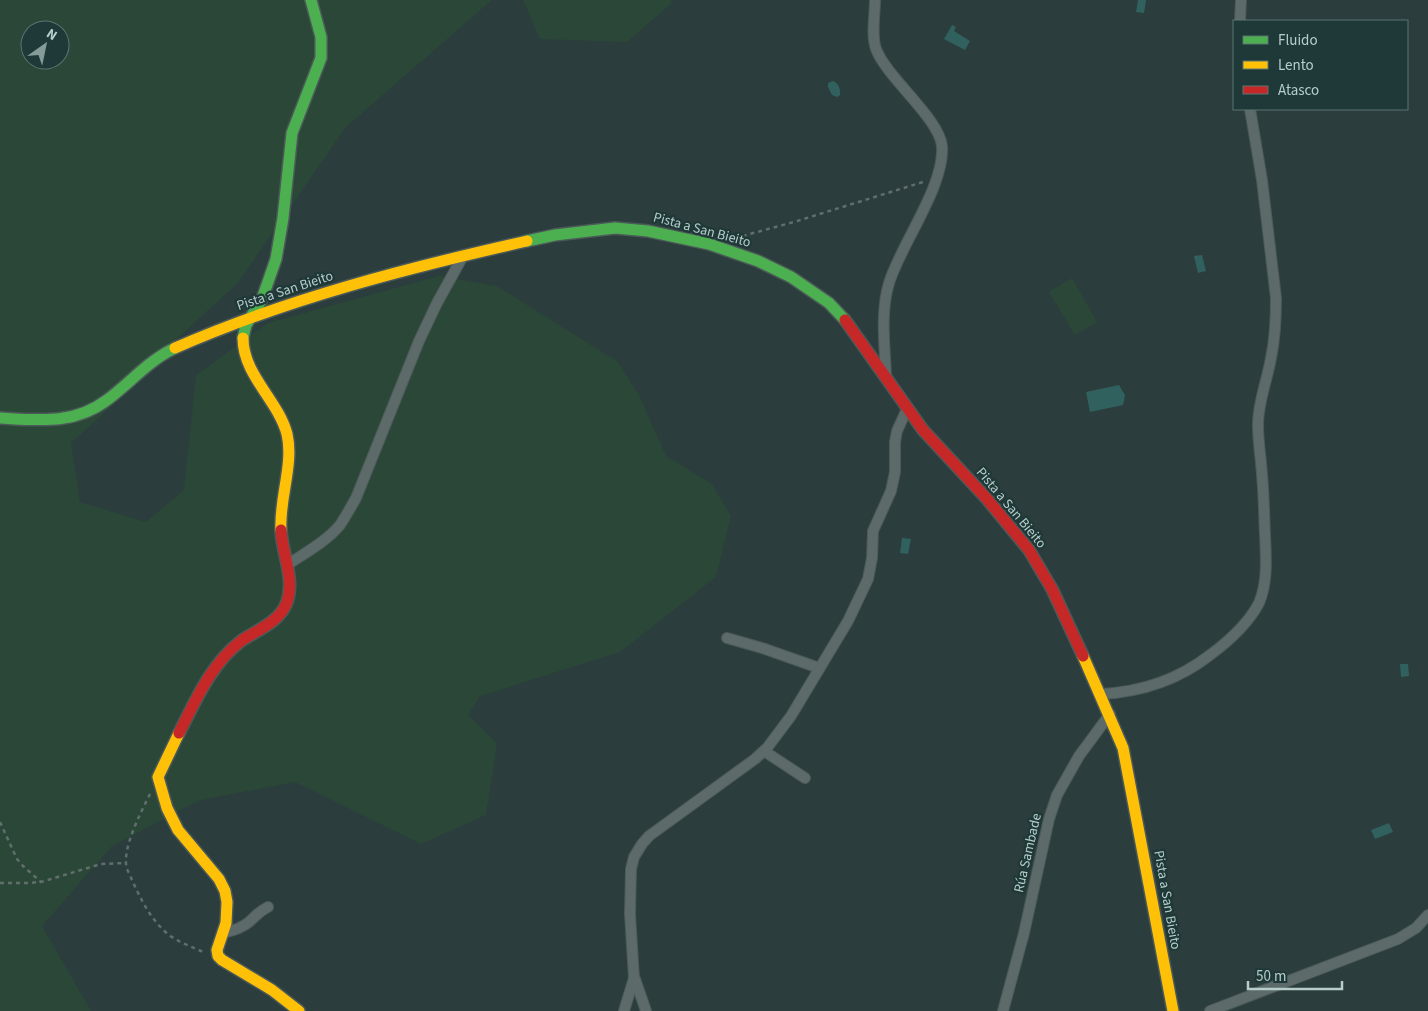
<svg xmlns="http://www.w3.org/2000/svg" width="1428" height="1011" viewBox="0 0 1428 1011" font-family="'Source Sans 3',sans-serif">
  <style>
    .green { fill: #2b4738; fill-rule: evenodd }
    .water { fill: #31615f }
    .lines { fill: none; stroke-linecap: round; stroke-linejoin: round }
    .street-casing { stroke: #4b5958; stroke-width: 12 }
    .fast-casing { stroke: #4b5958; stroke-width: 14 }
    .slow-casing { stroke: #4b5958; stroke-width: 14 }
    .jam-casing { stroke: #4b5958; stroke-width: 14 }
    .path { stroke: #606e6c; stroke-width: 2.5; stroke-dasharray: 4 4; stroke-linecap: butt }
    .street { stroke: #5c6a69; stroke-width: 10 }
    .fast { stroke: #4caf50; stroke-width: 11 }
    .slow { stroke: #ffc107; stroke-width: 11 }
    .jam { stroke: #c62828; stroke-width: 11 }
    .labels { text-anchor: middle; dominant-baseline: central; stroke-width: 4.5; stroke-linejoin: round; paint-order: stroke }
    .street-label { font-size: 14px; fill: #b6cdcc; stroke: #1e3937 }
  </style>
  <rect width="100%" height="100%" fill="#2b3d3c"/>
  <g class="green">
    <path d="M0 0H492L346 127 237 284 171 344 142 379 71 443 80 502 146 522 184 490 196 375 268 323 439 276 497 286 618 362 640 397 666 456 712 484 731 516 716 577 620 652 480 696 468 715 497 743 486 815 421 844 295 782 200 800 112 846 42 926 91 1011H0ZM30 30H60V60H30Z"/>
    <polygon points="523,0 671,0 672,3 627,42 540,39"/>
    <polygon points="1072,278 1097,322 1075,335 1049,292"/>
  </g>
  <g class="water">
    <polygon points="1138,0 1146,0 1144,13 1136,12"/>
    <polygon points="952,25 956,27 954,31 970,41 965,50 944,39"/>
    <path d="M833 81C838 82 841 90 840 95L837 97 832 95 828 87V83Z"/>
    <polygon points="1202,255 1206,271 1198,273 1194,256"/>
    <polygon points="1119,385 1125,395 1123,405 1090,412 1086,392"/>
    <polygon points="902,538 911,539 908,554 900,553"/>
    <polygon points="1400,664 1408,664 1409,676 1401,677"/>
    <polygon points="1389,823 1393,832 1375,839 1371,830"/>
  </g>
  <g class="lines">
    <defs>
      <g id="street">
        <path d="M875 0C875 15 871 35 876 49 887 78 939 118 942 146 945 186 901 244 889 283 880 313 885 347 886 377"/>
        <polyline points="1240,21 1241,0"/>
        <path d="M287 565C305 553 327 541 340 525 346 516 351 507 356 498L419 341 437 303 463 256"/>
        <polyline points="727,638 762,648 819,668"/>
        <path d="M1101 694C1142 692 1178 680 1210 655 1229 641 1248 624 1259 603 1268 582 1266 557 1265 535 1264 515 1264 495 1262 475 1261 458 1258 442 1258 425 1258 402 1267 381 1271 358 1275 339 1276 318 1276 298L1262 180 1250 109"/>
        <polyline points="764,751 805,778"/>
        <path d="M223 933C232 931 242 928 249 922 257 915 258 912 268 907"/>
        <polyline points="635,979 646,1011"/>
        <polyline points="624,1011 634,978 630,914 631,869 634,857 642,844 649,836 755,759 767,748 791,716 848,621 868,579 872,558 873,531 891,491 895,472 895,442 897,431 907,409"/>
        <polyline points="1003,1011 1024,933 1049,819 1057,795 1079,756 1110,714"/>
        <polyline points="1210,1011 1398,939 1416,928 1428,915"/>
      </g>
      <g id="fast">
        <polyline points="527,241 555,235 615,228 648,231 709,244 758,261 791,277 829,303 845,320"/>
        <polyline points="243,338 246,325 262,299 276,259 283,218 292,133 321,58 321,37 311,0"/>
        <path d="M0 418C39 420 74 425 107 400 130 383 149 360 175 348"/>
      </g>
      <g id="slow">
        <path d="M243 338C243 375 278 400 287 434 294 464 279 499 281 530"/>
        <path d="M175 348C287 299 407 268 527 241"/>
        <polyline points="1083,656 1123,748 1173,1011"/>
        <polyline points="179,733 158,777 167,808 178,830 219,879 225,891 227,902 226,923 217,950 218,956 222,960 272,990 299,1011"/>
      </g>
      <g id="jam">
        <polyline points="845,320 923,430 987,499 1029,550 1052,589 1083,656"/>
        <path d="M179 733C196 700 211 664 241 641 257 630 280 622 287 602 295 579 282 553 281 530"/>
      </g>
    </defs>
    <use href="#street" class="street-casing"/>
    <use href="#fast" class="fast-casing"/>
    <use href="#slow" class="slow-casing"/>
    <use href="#jam" class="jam-casing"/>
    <g class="path">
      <polyline points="735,238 794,222 923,182"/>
      <path d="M150 794C141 812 121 850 127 869 138 893 148 918 169 935 180 943 193 947 205 953"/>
      <polyline points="0,822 17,859 23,866 41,882"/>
      <polyline points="0,883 27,883 41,882 101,864 125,863"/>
    </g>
    <use href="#street" class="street"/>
    <use href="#fast" class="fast"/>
    <use href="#slow" class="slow"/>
    <use href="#jam" class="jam"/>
  </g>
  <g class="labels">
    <g class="street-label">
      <text transform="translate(702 230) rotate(15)">Pista a San Bieito</text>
      <text transform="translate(285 291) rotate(-18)">Pista a San Bieito</text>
      <text transform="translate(1011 508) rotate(50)">Pista a San Bieito</text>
      <text transform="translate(1028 853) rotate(-77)">Rúa Sambade</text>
      <text transform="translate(1167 900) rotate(80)">Pista a San Bieito</text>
    </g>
  </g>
  <rect x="1233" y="20" width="175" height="90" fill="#1e3937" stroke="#5b7473"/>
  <rect x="1243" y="36" width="25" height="8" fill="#4caf50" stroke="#5b7473"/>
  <text x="1278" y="45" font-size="15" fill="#b6cdcc">Fluido</text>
  <rect x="1243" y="61" width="25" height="8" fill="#ffc107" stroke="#5b7473"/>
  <text x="1278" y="70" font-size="15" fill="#b6cdcc">Lento</text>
  <rect x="1243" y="86" width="25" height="8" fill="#c62828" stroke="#5b7473"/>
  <text x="1278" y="95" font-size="15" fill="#b6cdcc">Atasco</text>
  <g transform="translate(45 45) rotate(33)"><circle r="24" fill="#1e3937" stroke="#5b7473"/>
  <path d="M0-4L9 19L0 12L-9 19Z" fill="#859b9a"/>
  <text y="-8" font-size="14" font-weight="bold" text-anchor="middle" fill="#b6cdcc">N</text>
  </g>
  <path d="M1248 981v8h94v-8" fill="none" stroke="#b6cdcc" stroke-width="2.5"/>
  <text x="1256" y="981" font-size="15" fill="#b6cdcc" stroke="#1e3937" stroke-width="4" paint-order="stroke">50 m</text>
</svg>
